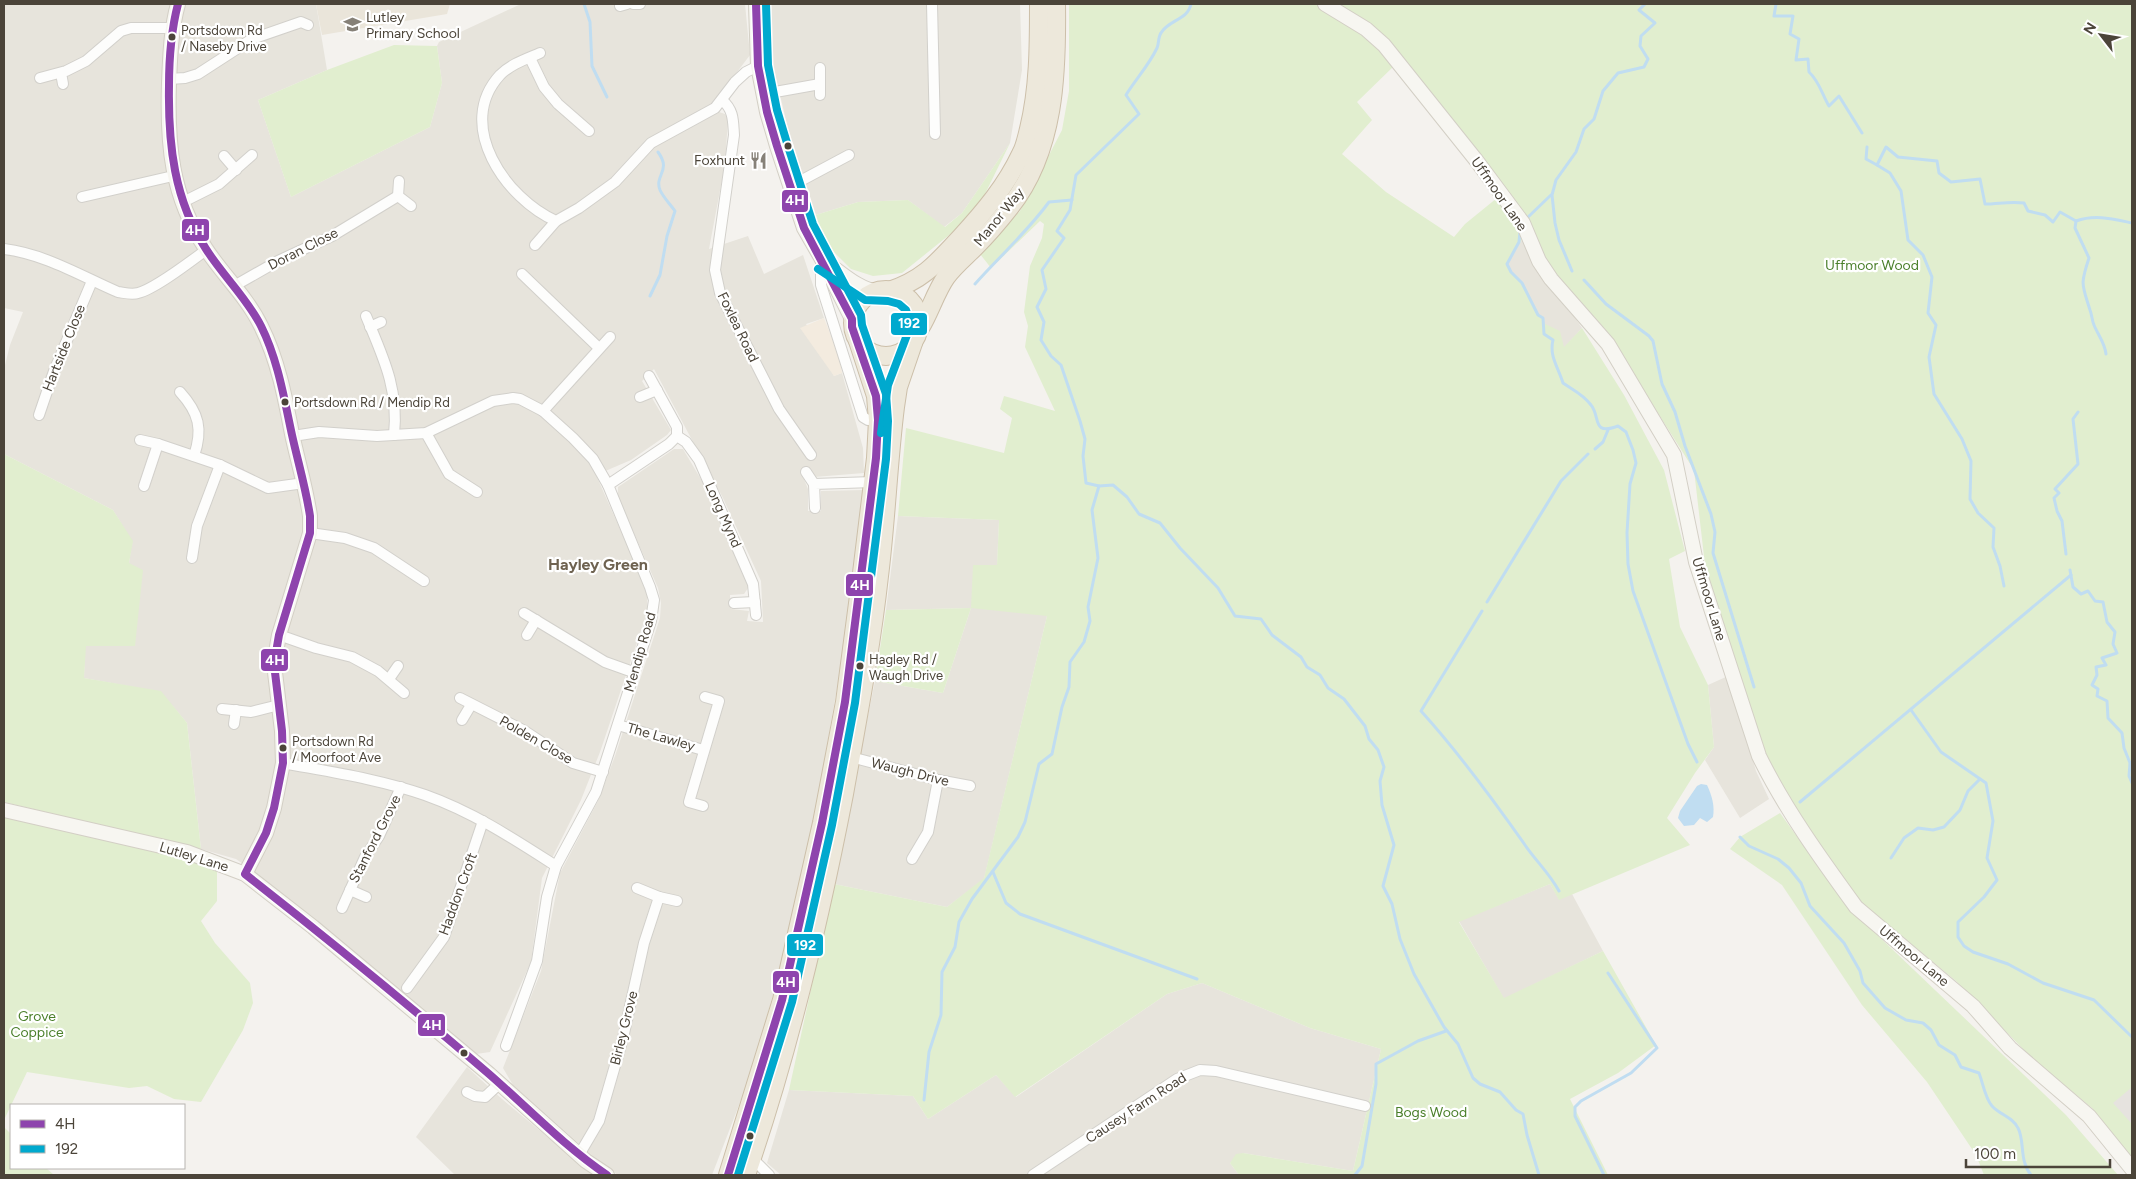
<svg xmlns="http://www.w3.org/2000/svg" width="2136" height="1179" viewBox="0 0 2136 1179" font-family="Figtree,sans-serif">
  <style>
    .residential { fill: #e7e4dc }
    .commercial { fill: #f3ebdf }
    .education { fill: #eae5da }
    .green { fill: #e1eecf }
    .parking { fill: #e6e3df }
    .water { fill: #c0ddf1 }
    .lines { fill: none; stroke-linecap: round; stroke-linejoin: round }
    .stream { stroke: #c0ddf1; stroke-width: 3 }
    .street-casing { stroke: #d2d0cb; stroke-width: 12 }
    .secondary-casing { stroke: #d3cfc5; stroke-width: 16 }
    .highway-casing { stroke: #ccbfa9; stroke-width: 20 }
    .street { stroke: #fdfdfc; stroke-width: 10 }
    .secondary { stroke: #f7f6f1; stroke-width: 14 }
    .highway { stroke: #ede8db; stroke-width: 18 }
    .bus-1-casing { stroke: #fff; stroke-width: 11 }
    .bus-2-casing { stroke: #fff; stroke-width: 11 }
    .bus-1 { stroke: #8e44ad; stroke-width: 8 }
    .bus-2 { stroke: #00a9ce; stroke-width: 8 }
    .bus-dot { fill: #4b4439; stroke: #fff; stroke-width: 2 }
    .labels { text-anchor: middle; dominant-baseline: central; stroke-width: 4.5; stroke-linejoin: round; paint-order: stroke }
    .bus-label { font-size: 13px; fill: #4b4439; stroke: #fff; text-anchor: start }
    .poi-label { font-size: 14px; fill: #4b4439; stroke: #fff; text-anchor: start }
    .street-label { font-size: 14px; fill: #4b4439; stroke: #fff }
    .park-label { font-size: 14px; fill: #4a7f2a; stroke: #fff }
    .quarter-label { font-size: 16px; font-weight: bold; fill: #6e6250; stroke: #fff }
    .line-badge { stroke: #fff; stroke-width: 2 }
    .badge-label { font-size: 14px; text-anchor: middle; font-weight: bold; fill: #fff }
  </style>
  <rect width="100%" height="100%" fill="#f4f2ee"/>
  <g class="residential">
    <polygon points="4,4 316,4 327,70 258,100 291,197 430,127 442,83 437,46 439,42 521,4 745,4 750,55 712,105 643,144 648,150 716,111 725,114 728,119 725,164 709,249 748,236 764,274 803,255 824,318 806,324 834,376 842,373 863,448 864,473 814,477 801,472 808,489 808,511 821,511 821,491 864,490 852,603 801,893 751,1074 712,1175 618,1175 604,1166 513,1085 503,1068 541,971 560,873 598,801 615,756 660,618 661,603 658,588 618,497 618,487 674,449 683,449 702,481 748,579 748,588 744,594 730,595 731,609 749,611 747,621 763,622 761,581 722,496 654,369 642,381 671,430 667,435 631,460 596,475 639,572 647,594 647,613 600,752 581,800 542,878 531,962 490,1052 476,1054 262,878 236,859 201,849 187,723 161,692 84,678 85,646 129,563 132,541 113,510 4,454 4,369 10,345 23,312 4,308"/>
    <polygon points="769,4 1020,4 1022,70 1010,143 962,213 944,227 908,200 858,202 809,217 771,57"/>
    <polygon points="1524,236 1533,264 1550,288 1573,315 1582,328 1564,348 1543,323 1522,283 1511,272 1507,264"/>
    <polygon points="898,516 999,520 997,566 1047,616 984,879 947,907 834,884 875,681 943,693 971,608 886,610"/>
    <polygon points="1728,676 1756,771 1769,799 1740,818 1705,760 1714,747 1708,685"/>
    <polygon points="1550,884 1559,899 1572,894 1603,951 1504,999 1459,921"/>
    <polygon points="1202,983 1310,1028 1381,1049 1353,1171 1243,1153 1230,1163 1239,1175 781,1175 767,1163 789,1090 913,1096 928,1119 996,1075 1016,1097 1167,994"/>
    <polygon points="467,1067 502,1099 593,1175 455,1175 416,1137"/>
  </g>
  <polygon class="commercial" points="824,318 840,359 842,373 834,376 800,328"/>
  <polygon class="education" points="316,4 450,4 447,14 322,35"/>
  <g class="green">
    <path d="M1069 4H1316C1345 22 1372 40 1395 65L1357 102 1372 120 1342 154 1386 192 1454 237 1465 224 1497 198 1524 236 1507 264 1511 272 1522 283 1538 315 1543 318V323L1560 331 1564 347 1582 328 1624 395 1664 470 1685 551 1669 559 1680 627 1708 685 1714 747 1695 773 1667 818 1690 845 1559 900 1550 884 1459 922 1504 998 1603 951 1656 1045 1618 1073 1570 1099 1608 1175H1239L1230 1163 1236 1154 1243 1153 1353 1171 1381 1049 1310 1028 1202 983 1167 994 1015 1097 996 1075 928 1119 913 1096 789 1090 834 884 947 907 984 878 1047 616 971 608 943 693 875 681 886 610 971 608 973 565H997L999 520 898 516 906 428 1004 453 1012 418 1000 409 1004 396 1055 411 1025 347 1028 326 1024 312 1030 266 1042 238 1044 224 1040 221 991 268 980 254 1020 211 1062 130 1069 91Z"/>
    <polygon points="1334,4 2132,4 2132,1158 2092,1108 2032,1058 1956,981 1859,901 1789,803 1753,727 1707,582 1694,470 1604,328 1544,260 1525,213 1386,41"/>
    <polygon points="394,45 437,46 442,83 430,127 291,197 258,100 327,70"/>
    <polygon points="1010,143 983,198 959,227 902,273 873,276 851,269 825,243 809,217 858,202 908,200 945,227 962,213"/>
    <polygon points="4,454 113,510 133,541 129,563 143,570 135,646 86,646 84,678 161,691 187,723 201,849 4,802"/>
    <polygon points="1780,813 1848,907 2066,1115 2118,1175 1984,1175 1976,1155 1927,1082 1862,1005 1782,885 1730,849 1740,837"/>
    <polygon points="4,815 184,854 217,870 217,901 201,921 215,943 250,983 253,1003 243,1030 201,1102 174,1099 147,1086 129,1088 27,1072 4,1120"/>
    <polygon points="4,1127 11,1134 11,1168 46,1168 54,1175 4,1175"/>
  </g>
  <polygon class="parking" points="2131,1088 2132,1090 2132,1135 2132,1124 2113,1103"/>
  <path class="water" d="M1701 784 1707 785C1712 796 1715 806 1713 817L1707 822 1700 818 1694 825 1684 826 1678 818 1680 811 1697 786Z"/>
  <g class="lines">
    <g class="stream">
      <polyline points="584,4 590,22 592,66 607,97"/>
      <path d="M1191 4C1188 20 1168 20 1161 33 1158 37 1159 44 1157 48 1149 65 1136 79 1126 95L1139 114 1076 175 1070 210 1057 231 1064 238 1042 270 1046 289 1037 307 1044 322 1041 340 1051 356 1061 365 1080 421 1085 439 1083 456 1086 483 1099 486 1113 485 1127 497 1139 514 1160 523 1180 548 1218 588 1235 616 1261 619 1272 635 1301 657 1307 667 1320 675 1328 688 1344 699 1365 726 1369 739 1378 750 1384 767 1380 781 1382 805 1394 845 1383 886 1392 904 1400 939 1414 974 1444 1027 1458 1044 1473 1078 1480 1084 1500 1092 1516 1110 1523 1114 1527 1135 1539 1175"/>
      <path d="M1776 4 1774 16H1793L1790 34 1799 39 1796 60 1808 59 1809 72C1819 81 1822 94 1829 106L1839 96 1862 133"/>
      <path d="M1867 147 1866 159 1877 165 1886 147 1898 157 1937 161 1939 173 1951 182 1980 179 1985 204C1998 204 2010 201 2024 203L2028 211 2045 215 2053 222 2060 212 2076 221C2095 214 2113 219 2132 223"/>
      <polyline points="1877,165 1890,173 1901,191 1908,240 1923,255 1932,277 1928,313 1936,325 1929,357 1934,394 1962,439 1971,461 1970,499 1978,513 1994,528 1993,547 2000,566 2004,586"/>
      <polyline points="1526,219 1551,195"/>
      <path d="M2076 221 2075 228 2089 258C2080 285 2082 284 2090 310 2092 315 2092 321 2094 325 2098 335 2105 343 2106 354"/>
      <path d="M1520 231 1519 242 1507 264 1511 272 1522 283 1538 315 1543 318 1544 334 1553 340C1549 356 1558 367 1563 383 1573 390 1583 394 1591 405 1601 417 1591 436 1618 426L1626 432 1633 450 1636 463 1630 484 1627 533 1628 564 1633 591 1688 744 1697 762"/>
      <polyline points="1572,271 1559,240 1555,223 1552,195 1556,180 1576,152 1584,129 1594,119 1603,91 1618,73 1644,67 1648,59 1640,46 1641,36 1655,23 1639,10 1645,4"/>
      <polyline points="1584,280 1606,304 1649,336 1653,341 1662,384 1675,412 1685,446 1711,514 1715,532 1713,553 1754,687"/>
      <path d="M975 284C999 257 1027 232 1049 202L1072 200"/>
      <path d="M650 296 660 275 667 236 675 211C670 204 663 197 660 190 654 175 672 171 658 152"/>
      <polyline points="1595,449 1603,442 1608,430"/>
      <polyline points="2066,554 2062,521 2057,511 2054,498 2059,493 2055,489 2078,464 2073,419 2078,412"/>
      <polyline points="2070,570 2073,587 2081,594 2088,591 2095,601 2103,602 2107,622 2115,632 2113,644 2117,653 2102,658 2106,665 2096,667 2097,675 2092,685 2098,689 2097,696 2107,701 2108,718 2122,733 2124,748 2130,763 2129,776 2132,783"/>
      <polyline points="1487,602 1561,481 1588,454"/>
      <path d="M1482 611 1421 711C1459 753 1492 798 1525 845 1536 861 1550 874 1559 891"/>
      <polyline points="1911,710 1941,752 1986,783 1993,821 1987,858 1997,880 1984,897 1958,922 1958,937 1964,946 1973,952 2008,964 2043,983 2094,1000 2132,1037"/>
      <polyline points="1800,802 2071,575"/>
      <path d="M1740 837 1749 846 1778 859 1789 868 1801 883 1810 906 1844 943 1860 971 1863 983 1885 1008 1906 1020 1923 1023 1931 1030 1939 1045 1955 1055 1961 1067 1979 1073C1983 1083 1985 1098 1992 1106 2000 1115 2013 1117 2018 1128 2025 1141 2019 1161 2031 1175"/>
      <polyline points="1891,858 1904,838 1918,828 1933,830 1944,827 1960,810 1968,791 1980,779"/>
      <polyline points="993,872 1006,903 1020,914 1197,979"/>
      <polyline points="924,1100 929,1052 941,1015 942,972 955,947 959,922 972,899 1018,837 1025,822 1039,764 1052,754 1062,707 1069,687 1070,662 1084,642 1090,621 1088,607 1098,558 1092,510 1099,486"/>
      <polyline points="1355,1175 1362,1166 1376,1084 1376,1064 1418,1041 1446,1031"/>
      <polyline points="1604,1175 1575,1116 1575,1107 1581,1101 1631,1073 1657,1048 1608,973"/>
    </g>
    <defs>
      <g id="street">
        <polyline points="633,4 640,4"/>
        <polyline points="932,4 935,134"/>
        <polyline points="620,6 627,4"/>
        <path d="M540 53C526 59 511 64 500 75 454 125 506 199 556 221L579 208 615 182 651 143 715 108 735 82 746 72 758 66"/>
        <polyline points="530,58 544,87 558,104 589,131"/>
        <polyline points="61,73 63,84"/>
        <polyline points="40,78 66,71 86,61 121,31 131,28 174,28"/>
        <polyline points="169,79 185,78 198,74 252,39 301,22 308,25"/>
        <polyline points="764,94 820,84"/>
        <polyline points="820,95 820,68"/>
        <path d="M722 100C734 110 733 121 734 135L715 270 720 293 779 409 811 455"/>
        <polyline points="224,156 236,170"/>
        <polyline points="399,181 398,196 411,206"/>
        <polyline points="791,186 849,155"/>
        <polyline points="82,197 173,176"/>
        <polyline points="183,202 219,184 252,155"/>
        <polyline points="535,245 556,221"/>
        <path d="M4 249C45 254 81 276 118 292 125 293 132 295 138 293 155 289 191 261 206 250"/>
        <polyline points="821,260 821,285 863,417 868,420 878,420"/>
        <polyline points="522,274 599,348"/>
        <polyline points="234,286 278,261 332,236 398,196"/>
        <path d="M366 316C383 357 399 389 394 435"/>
        <polyline points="370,327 381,322"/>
        <polyline points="649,376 677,427 677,436"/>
        <path d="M180 392C199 413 203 429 194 456"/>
        <polyline points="640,397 657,390"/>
        <polyline points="543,411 610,337"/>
        <polyline points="39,415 54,371 92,281"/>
        <polyline points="426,433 449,474 477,492"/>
        <polyline points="293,436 319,432 377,436 426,433 493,401 513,398 520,399 543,411 573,438 593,459 608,485 650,587 654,600 651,621 596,792 556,866 547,897 537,961 506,1046"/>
        <polyline points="140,440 158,444 220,465 268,488 304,483"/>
        <polyline points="806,472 814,484"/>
        <polyline points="608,485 669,444 677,436 686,442 699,460 753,584 756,615"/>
        <polyline points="144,486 158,444"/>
        <polyline points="815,508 814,484 873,482"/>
        <polyline points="310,533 345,538 374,548 424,581"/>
        <polyline points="192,558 197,526 220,465"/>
        <polyline points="734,603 755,602"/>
        <polyline points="524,613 605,662 633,672"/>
        <polyline points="279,635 316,648 352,657 378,671 404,693"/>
        <polyline points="527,635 536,620"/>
        <polyline points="389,679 398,666"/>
        <polyline points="460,698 523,730 573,763 603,772"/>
        <polyline points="222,709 251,712 279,705"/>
        <polyline points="462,720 471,705"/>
        <polyline points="234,724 236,710"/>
        <polyline points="618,725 703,750"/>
        <polyline points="851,757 938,780 970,786"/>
        <path d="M283 763C331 772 379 779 425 795 473 812 514 839 556 866"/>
        <polyline points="703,806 689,802 719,701 705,697"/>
        <polyline points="912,859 928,832 938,780"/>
        <polyline points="350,890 366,897"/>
        <polyline points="659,897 677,901"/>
        <polyline points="342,908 365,857 379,836 401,787"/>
        <polyline points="407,988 444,937 483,821"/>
        <polyline points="467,1092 475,1096 485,1097 499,1084"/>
        <polyline points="754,1153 756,1162 769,1175"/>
        <polyline points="579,1155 599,1121 623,1038 644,943 659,897 637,888"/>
        <polyline points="1033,1175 1177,1079 1200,1070 1216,1071 1365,1106"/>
      </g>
      <g id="secondary">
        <path d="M178 4C171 29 170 57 169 83 167 144 171 196 206 249 223 275 247 297 261 326 278 360 285 397 292 434 298 462 306 488 310 516V533L279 635 274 664 282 731 283 763 274 808 266 833 245 874"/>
        <polyline points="756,4 758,66 767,112 777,146 804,228 823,261 852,319"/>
        <path d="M1325 4 1366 29 1384 45 1476 160 1523 223 1539 261 1551 279 1608 344 1674 455 1696 562 1759 756C1785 809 1821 859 1856 907L1973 1006 2010 1048 2089 1116 2132 1169"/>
        <path d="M824 261C841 272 857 289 878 292"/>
        <polyline points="4,810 187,852 245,874 313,927 489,1074 586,1161 607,1175"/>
      </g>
      <g id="highway">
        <circle cx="886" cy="323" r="33"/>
        <path d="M889 291C923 280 937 263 961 237 984 212 1006 186 1021 154 1025 147 1027 137 1029 129 1039 88 1039 46 1039 4"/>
        <path d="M920 328C930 312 935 293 946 277 954 266 965 257 975 247 987 235 999 221 1010 207 1055 150 1057 73 1056 4"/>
        <polyline points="728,1175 782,1000 822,823 845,702 862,573 876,458 878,420 876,396 858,341"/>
        <path d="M746 1175C789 1051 819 923 844 794 857 721 871 649 879 576 886 520 888 463 895 407L898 387 913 343"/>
      </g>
    </defs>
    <use href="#street" class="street-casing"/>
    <use href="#secondary" class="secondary-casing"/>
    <use href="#highway" class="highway-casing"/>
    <use href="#street" class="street"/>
    <use href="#secondary" class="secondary"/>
    <use href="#highway" class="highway"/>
    <defs>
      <g id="bus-1">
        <path d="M178 4C171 31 169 59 169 86 168 144 174 200 206 249 223 276 247 298 261 326 278 360 284 398 292 435 298 462 306 489 310 516V533L279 635 274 664 282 731 283 763 274 808 266 833 245 874C328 939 409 1005 489 1074 528 1108 564 1146 607 1175"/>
        <polyline points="728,1175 782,1000 822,823 845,702 876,458 878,420 876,396 852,327 852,319 804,228 777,146 767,112 758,66 756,4"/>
      </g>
      <g id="bus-2">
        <polyline points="818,269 865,300 888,301 899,304 906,310 908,316 910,327 888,385 881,433"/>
        <polyline points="738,1175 792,1002 832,825 855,703 886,459 888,421 886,394 862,325 861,315 813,224 787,143 777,110 768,65 766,4"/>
      </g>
    </defs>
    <use href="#bus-1" class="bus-1-casing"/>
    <use href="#bus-2" class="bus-2-casing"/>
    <use href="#bus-1" class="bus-1"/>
    <use href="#bus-2" class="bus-2"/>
  </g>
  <defs>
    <symbol id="school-bare" viewBox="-9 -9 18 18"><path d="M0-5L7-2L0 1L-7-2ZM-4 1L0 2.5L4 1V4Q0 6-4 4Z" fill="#868178" stroke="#fff" stroke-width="2.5" paint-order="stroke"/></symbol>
    <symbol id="restaurant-bare" viewBox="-9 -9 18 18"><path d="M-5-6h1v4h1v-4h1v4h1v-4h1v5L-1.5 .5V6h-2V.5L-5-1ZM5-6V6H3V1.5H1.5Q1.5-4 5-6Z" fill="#868178" stroke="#fff" stroke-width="2.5" paint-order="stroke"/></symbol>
  </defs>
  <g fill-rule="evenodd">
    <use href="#school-bare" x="340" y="12" width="25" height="25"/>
    <use href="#restaurant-bare" x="746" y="148" width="25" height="25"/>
  </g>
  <g class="bus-dot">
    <circle cx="172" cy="37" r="4.5"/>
    <circle cx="788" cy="146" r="4.5"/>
    <circle cx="285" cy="402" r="4.5"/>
    <circle cx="860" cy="666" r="4.5"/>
    <circle cx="283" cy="748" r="4.5"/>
    <circle cx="464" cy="1053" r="4.5"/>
    <circle cx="750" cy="1136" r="4.5"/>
  </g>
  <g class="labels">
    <g class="bus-label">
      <text x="181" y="30">Portsdown Rd<tspan x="181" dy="16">/ Naseby Drive</tspan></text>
      <text x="294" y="402">Portsdown Rd / Mendip Rd</text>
      <text x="869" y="659">Hagley Rd /<tspan x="869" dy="16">Waugh Drive</tspan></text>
      <text x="292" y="741">Portsdown Rd<tspan x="292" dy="16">/ Moorfoot Ave</tspan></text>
    </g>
    <g class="poi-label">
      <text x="366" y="17">Lutley<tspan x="366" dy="16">Primary School</tspan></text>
      <text x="745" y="160" text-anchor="end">Foxhunt</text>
    </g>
    <g class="street-label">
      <text transform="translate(1499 194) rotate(55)">Uffmoor Lane</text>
      <text transform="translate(999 217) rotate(-51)">Manor Way</text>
      <text transform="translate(303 249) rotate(-27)">Doran Close</text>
      <text transform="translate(738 327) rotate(64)">Foxlea Road</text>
      <text transform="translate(64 348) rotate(-68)">Hartside Close</text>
      <text transform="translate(723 515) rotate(66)">Long Mynd</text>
      <text transform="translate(1709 599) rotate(73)">Uffmoor Lane</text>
      <text transform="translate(640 652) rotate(-74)">Mendip Road</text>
      <text transform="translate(661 737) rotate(16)">The Lawley</text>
      <text transform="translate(536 740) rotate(30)">Polden Close</text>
      <text transform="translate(910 772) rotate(14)">Waugh Drive</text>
      <text transform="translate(375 839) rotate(-63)">Stanford Grove</text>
      <text transform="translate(194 857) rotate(17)">Lutley Lane</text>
      <text transform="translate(458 894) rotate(-70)">Haddon Croft</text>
      <text transform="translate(1914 956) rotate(40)">Uffmoor Lane</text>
      <text transform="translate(624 1028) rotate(-76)">Birley Grove</text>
      <text transform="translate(1136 1108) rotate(-33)">Causey Farm Road</text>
    </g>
    <g class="park-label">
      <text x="1872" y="265">Uffmoor Wood</text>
      <text x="37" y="1016">Grove<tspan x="37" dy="16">Coppice</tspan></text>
      <text x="1431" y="1112">Bogs Wood</text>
    </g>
    <g class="quarter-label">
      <text x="598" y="564">Hayley Green</text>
    </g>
  </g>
  <g class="line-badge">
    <rect x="781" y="189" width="28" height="24" rx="5" fill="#8e44ad"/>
    <rect x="181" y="218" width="29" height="24" rx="5" fill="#8e44ad"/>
    <rect x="890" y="312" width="38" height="24" rx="5" fill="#00a9ce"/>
    <rect x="845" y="573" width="29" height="24" rx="5" fill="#8e44ad"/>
    <rect x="260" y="648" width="29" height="24" rx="5" fill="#8e44ad"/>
    <rect x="786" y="933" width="38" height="24" rx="5" fill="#00a9ce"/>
    <rect x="772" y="970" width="28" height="24" rx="5" fill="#8e44ad"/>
    <rect x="417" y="1013" width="29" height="24" rx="5" fill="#8e44ad"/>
  </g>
  <g class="badge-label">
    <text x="795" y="205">4H</text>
    <text x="195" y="235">4H</text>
    <text x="909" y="328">192</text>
    <text x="860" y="590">4H</text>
    <text x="275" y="665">4H</text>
    <text x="805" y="950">192</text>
    <text x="786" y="987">4H</text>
    <text x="432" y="1030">4H</text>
  </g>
  <rect width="2136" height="1179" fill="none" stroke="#4b4439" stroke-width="10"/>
  <rect x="10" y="1104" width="175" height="65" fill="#ffffff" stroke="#b7b4b0"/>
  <rect x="20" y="1120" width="25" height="8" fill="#8e44ad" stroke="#b7b4b0"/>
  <text x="55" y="1129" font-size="15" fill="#4b4439">4H</text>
  <rect x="20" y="1145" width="25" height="8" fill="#00a9ce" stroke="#b7b4b0"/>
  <text x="55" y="1154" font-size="15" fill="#4b4439">192</text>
  <g transform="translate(2101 35) rotate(301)" stroke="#ffffff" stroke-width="4" paint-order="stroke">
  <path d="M0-4L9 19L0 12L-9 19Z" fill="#4b4439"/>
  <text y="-8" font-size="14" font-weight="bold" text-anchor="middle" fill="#4b4439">N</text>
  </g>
  <path d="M1966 1159v8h144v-8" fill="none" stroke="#4b4439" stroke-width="2.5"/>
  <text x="1974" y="1159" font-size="15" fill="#4b4439" stroke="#ffffff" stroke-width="4" paint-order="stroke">100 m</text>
</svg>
